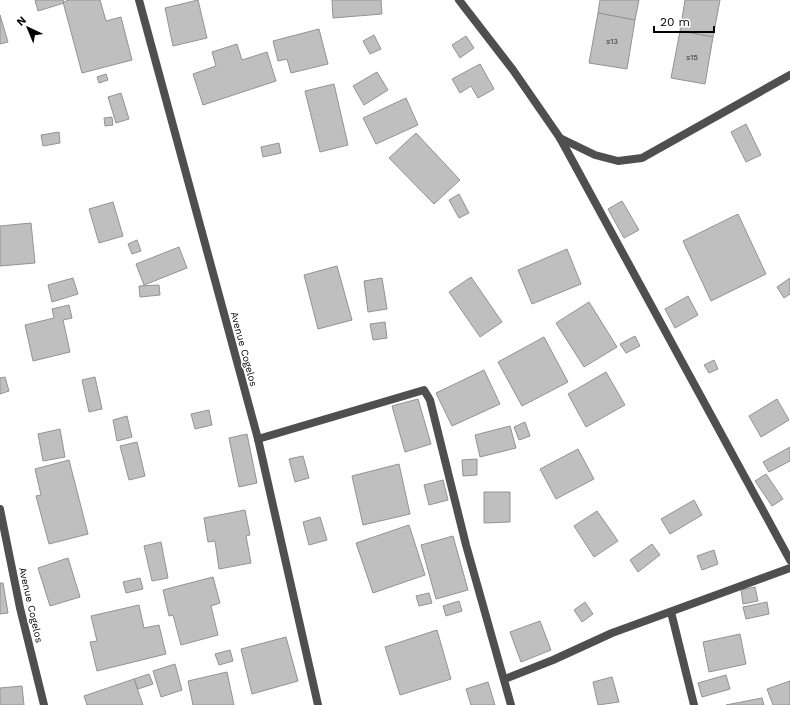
<svg xmlns="http://www.w3.org/2000/svg" width="790" height="705" viewBox="0 0 790 705" font-family="'Work Sans',sans-serif">
  <style>
    .building { fill: #bfbfbf; stroke: #939393 }
    .lines { fill: none; stroke-linecap: round; stroke-linejoin: round }
    .service { stroke: #4f4f4f; stroke-width: 8 }
    .minor { stroke: #4f4f4f; stroke-width: 8 }
    .labels { text-anchor: middle; dominant-baseline: central; stroke-width: 3; stroke-linejoin: round; paint-order: stroke }
    .number-label { font-size: 8px; fill: #303030 }
    .street-label { font-size: 10px; fill: #000; stroke: #fff }
  </style>
  <rect width="100%" height="100%" fill="#fff"/>
  <g class="building">
    <polygon points="35,0 63,0 64,3 38,11"/>
    <polygon points="69,0 100,0 106,21 121,17 132,60 82,73 63,2"/>
    <polygon points="198,0 207,38 173,46 165,8"/>
    <polygon points="332,0 381,0 382,14 333,18"/>
    <polygon points="600,0 639,0 635,20 598,13"/>
    <polygon points="685,0 720,0 713,37 680,31"/>
    <polygon points="598,13 635,20 627,69 589,63"/>
    <polygon points="0,15 8,42 0,44"/>
    <polygon points="319,29 328,64 291,73 287,59 278,61 273,41"/>
    <polygon points="680,31 713,37 705,84 671,78"/>
    <polygon points="374,35 381,49 370,54 363,41"/>
    <polygon points="466,36 474,48 460,58 452,45"/>
    <polygon points="237,44 242,60 267,52 276,81 203,105 193,74 216,66 212,52"/>
    <polygon points="480,64 494,89 478,98 471,86 460,93 452,79"/>
    <polygon points="377,72 388,90 364,105 353,86"/>
    <polygon points="106,74 108,80 99,83 97,77"/>
    <polygon points="334,84 348,145 320,152 305,91"/>
    <polygon points="121,93 129,119 116,123 108,97"/>
    <polygon points="406,98 418,125 376,144 363,118"/>
    <polygon points="112,117 113,125 105,126 104,118"/>
    <polygon points="746,124 761,155 746,162 731,132"/>
    <polygon points="59,132 60,143 43,146 41,135"/>
    <polygon points="416,133 460,180 434,204 389,158"/>
    <polygon points="279,143 281,153 263,157 261,147"/>
    <polygon points="459,194 469,213 459,218 449,200"/>
    <polygon points="622,201 639,230 624,238 608,209"/>
    <polygon points="113,202 123,236 99,243 89,209"/>
    <polygon points="738,214 766,274 711,301 683,241"/>
    <polygon points="31,223 35,263 0,266 0,226"/>
    <polygon points="137,240 141,251 132,254 128,244"/>
    <polygon points="179,247 187,268 144,285 136,264"/>
    <polygon points="567,249 581,284 532,304 518,270"/>
    <polygon points="337,266 352,320 318,329 304,275"/>
    <polygon points="471,277 502,322 480,337 449,292"/>
    <polygon points="73,278 78,294 52,302 48,285"/>
    <polygon points="382,278 387,309 368,312 364,281"/>
    <polygon points="790,278 790,294 784,298 777,287"/>
    <polygon points="159,285 160,295 140,297 139,286"/>
    <polygon points="688,296 698,315 675,328 665,309"/>
    <polygon points="589,302 617,347 584,367 556,323"/>
    <polygon points="69,305 72,318 63,320 70,352 33,361 25,325 54,318 52,309"/>
    <polygon points="385,322 387,338 373,340 370,324"/>
    <polygon points="635,336 640,346 626,353 620,344"/>
    <polygon points="544,337 568,382 522,406 498,362"/>
    <polygon points="714,360 718,369 709,373 704,365"/>
    <polygon points="484,370 500,404 452,426 436,393"/>
    <polygon points="606,372 625,405 586,427 568,394"/>
    <polygon points="5,377 9,391 0,394 0,378"/>
    <polygon points="95,377 102,409 89,412 82,380"/>
    <polygon points="418,399 431,444 405,452 392,406"/>
    <polygon points="777,399 789,420 761,437 749,416"/>
    <polygon points="209,410 212,425 195,429 191,414"/>
    <polygon points="127,416 132,437 117,441 113,420"/>
    <polygon points="525,422 530,436 519,440 514,427"/>
    <polygon points="510,426 516,448 480,457 475,435"/>
    <polygon points="60,429 65,457 43,461 38,434"/>
    <polygon points="247,434 257,483 239,487 229,438"/>
    <polygon points="137,442 145,476 129,480 120,446"/>
    <polygon points="790,447 790,461 769,472 763,462"/>
    <polygon points="578,449 594,479 556,499 540,469"/>
    <polygon points="303,456 309,478 295,482 289,459"/>
    <polygon points="477,459 477,475 463,476 462,460"/>
    <polygon points="69,460 88,534 49,544 36,496 41,495 35,469"/>
    <polygon points="399,464 410,514 363,525 352,476"/>
    <polygon points="766,474 783,499 772,506 755,481"/>
    <polygon points="443,480 448,500 429,505 424,485"/>
    <polygon points="484,492 510,492 510,522 484,523"/>
    <polygon points="694,500 702,515 670,534 661,519"/>
    <polygon points="245,510 250,535 246,536 251,563 219,569 215,541 208,542 204,518"/>
    <polygon points="597,511 618,541 594,557 574,526"/>
    <polygon points="320,517 327,540 309,545 303,522"/>
    <polygon points="409,525 425,575 373,593 356,543"/>
    <polygon points="453,536 468,590 436,599 421,545"/>
    <polygon points="161,542 168,578 152,581 144,546"/>
    <polygon points="652,544 660,555 638,572 630,560"/>
    <polygon points="714,550 718,564 702,570 697,556"/>
    <polygon points="68,558 80,597 50,606 38,568"/>
    <polygon points="213,577 220,603 211,606 218,635 181,645 173,615 169,616 163,590"/>
    <polygon points="140,578 143,589 126,593 123,582"/>
    <polygon points="0,583 3,583 8,613 0,614"/>
    <polygon points="755,587 758,601 743,604 741,590"/>
    <polygon points="429,593 432,603 419,606 416,596"/>
    <polygon points="459,601 462,611 446,616 443,606"/>
    <polygon points="585,602 593,614 582,622 574,610"/>
    <polygon points="767,602 769,614 746,619 743,607"/>
    <polygon points="139,605 144,628 159,625 166,654 97,671 90,642 97,641 91,616"/>
    <polygon points="540,621 551,650 521,662 510,632"/>
    <polygon points="437,630 451,679 400,695 385,647"/>
    <polygon points="740,634 746,664 709,672 703,642"/>
    <polygon points="286,637 298,681 252,694 241,649"/>
    <polygon points="230,650 233,661 219,665 215,654"/>
    <polygon points="175,664 182,690 161,697 153,671"/>
    <polygon points="227,672 234,705 193,705 188,681"/>
    <polygon points="149,674 153,684 138,689 134,679"/>
    <polygon points="726,675 730,689 702,697 698,683"/>
    <polygon points="612,677 619,702 598,705 593,682"/>
    <polygon points="134,679 143,705 87,705 84,696"/>
    <polygon points="790,681 790,705 773,705 767,689"/>
    <polygon points="488,682 495,705 471,705 466,689"/>
    <polygon points="22,686 24,705 0,705 0,688"/>
    <polygon points="762,698 764,705 726,705"/>
  </g>
  <g class="lines">
    <polyline class="service" points="505,679 553,660 612,633 790,568"/>
    <g class="minor">
      <polyline points="139,0 258,439 318,705"/>
      <polyline points="459,0 513,70 560,138 790,560"/>
      <polyline points="560,138 595,155 618,161 642,158 790,75"/>
      <polyline points="258,439 424,390 430,400 466,545 511,705"/>
      <polyline points="0,509 20,608 44,705"/>
      <polyline points="671,612 694,705"/>
    </g>
  </g>
  <g class="labels">
    <g class="number-label">
      <text x="612" y="41">s13</text>
      <text x="692" y="57">s15</text>
    </g>
    <g class="street-label">
      <text transform="translate(244 349) rotate(75)">Avenue Cogelos</text>
      <text transform="translate(31 605) rotate(77)">Avenue Cogelos</text>
    </g>
  </g>
  <g transform="translate(28 28) rotate(316)" stroke="#ffffff" stroke-width="3" paint-order="stroke">
  <path d="M0-3L7 15L0 10L-7 15Z" fill="#000000"/>
  <text y="-6" font-size="11" font-weight="bold" text-anchor="middle" fill="#000000">N</text>
  </g>
  <path d="M654 26v6h60v-6" fill="none" stroke="#000000" stroke-width="2"/>
  <text x="660" y="26" font-size="12" fill="#000000" stroke="#ffffff" stroke-width="3" paint-order="stroke">20 m</text>
</svg>
